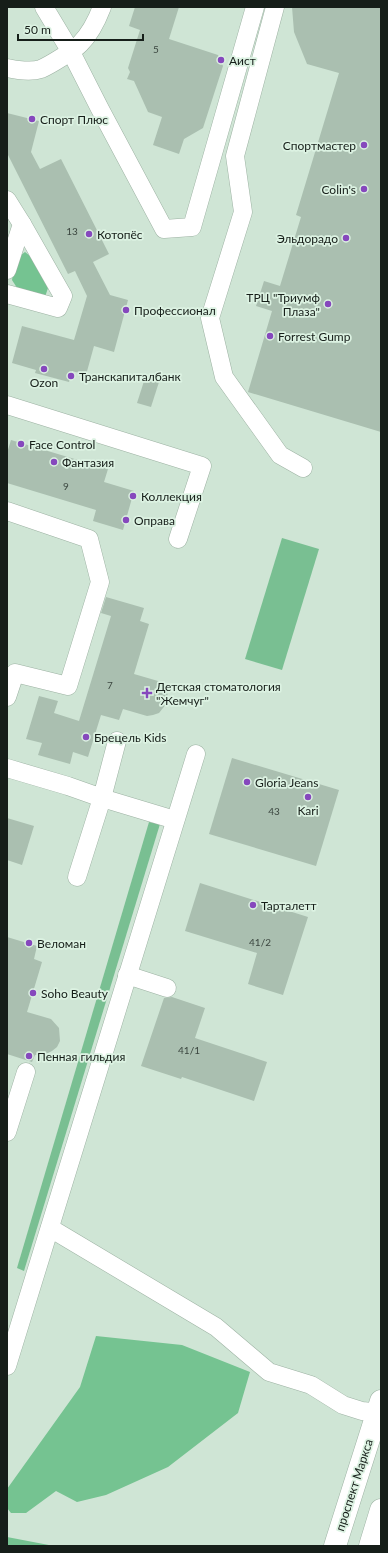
<svg xmlns="http://www.w3.org/2000/svg" width="388" height="1553" viewBox="0 0 388 1553" font-family="Lato,sans-serif">
  <style>
    .green { fill: #79bf92 }
    .forest { fill: #75c391 }
    .building { fill: #aabfb0 }
    .lines { fill: none; stroke-linecap: round; stroke-linejoin: round }
    .minor-casing { stroke: #9db2a3; stroke-width: 19 }
    .major-casing { stroke: #9db2a3; stroke-width: 23 }
    .minor { stroke: #fff; stroke-width: 18 }
    .major { stroke: #fff; stroke-width: 22 }
    .poi-dot { fill: #8648bd; stroke: #dcf2e2; stroke-width: 1.5 }
    .labels { text-anchor: middle; dominant-baseline: central; stroke-width: 3.5; stroke-linejoin: round; paint-order: stroke }
    .number-label { font-size: 10px; fill: #3b463f }
    .poi-label { font-size: 12px; fill: #161e19; stroke: #dcf2e2; text-anchor: start }
    .street-label { font-size: 12px; fill: #161e19; stroke: #dcf2e2 }
  </style>
  <rect width="100%" height="100%" fill="#cfe5d5"/>
  <g class="green">
    <polygon points="282,538 319,549 282,670 245,659"/>
    <polygon points="149,822 160,824 24,1271 17,1268"/>
  </g>
  <g class="forest">
    <polygon points="25,252 30,256 48,288 45,297 19,291 12,280 16,259"/>
    <polygon points="96,1336 182,1345 250,1372 238,1413 168,1467 106,1495 77,1502 56,1491 26,1513 11,1513 7,1508 7,1489 80,1387"/>
    <polygon points="7,1537 54,1546 7,1546"/>
  </g>
  <g class="building">
    <polygon points="135,7 179,7 169,39 218,55 223,66 203,128 184,139 179,154 153,145 162,117 148,112 134,81 127,79 130,72 128,68 140,30 129,26"/>
    <polygon points="292,7 381,7 381,432 248,392 272,311 256,306 264,281 280,286 301,217 296,215 339,73 307,64 294,32"/>
    <polygon points="7,113 39,121 31,152 40,169 61,159 109,254 93,262 110,295 128,300 114,352 94,346 86,375 72,371 69,382 35,373 36,370 12,363 22,326 74,340 87,296 75,271 68,274 7,153"/>
    <polygon points="145,378 159,382 151,407 137,403"/>
    <polygon points="11,440 108,469 104,482 134,491 123,530 93,521 96,510 7,483 7,453"/>
    <polygon points="106,597 144,608 140,621 149,624 134,674 158,681 163,685 166,690 168,696 167,703 159,713 153,715 147,716 123,709 119,720 101,715 88,757 73,752 70,764 38,755 42,743 26,739 39,696 58,701 54,713 79,721 111,616 101,613"/>
    <polygon points="232,758 339,790 316,866 209,834"/>
    <polygon points="7,818 34,826 22,865 7,860"/>
    <polygon points="200,883 308,917 283,995 248,984 257,953 185,931"/>
    <polygon points="7,937 37,946 34,959 42,962 27,1012 51,1019 59,1028 60,1041 57,1047 52,1051 46,1054 35,1055 32,1062 7,1054"/>
    <polygon points="172,997 205,1008 195,1038 267,1062 254,1101 182,1077 181,1079 141,1066 164,998"/>
  </g>
  <g class="lines">
    <defs>
      <g id="minor">
        <polyline points="44,7 71,52 100,109 164,229 192,227 255,7"/>
        <polyline points="275,7 235,156 243,212 210,318 224,377 280,455 303,468"/>
        <path d="M7 68C16 70 32 72 41 69 50 65 73 51 80 44 90 34 97 20 102 7"/>
        <polyline points="7,200 22,224 7,270"/>
        <polyline points="7,294 58,308 63,296 22,224"/>
        <polyline points="7,405 202,466 178,539"/>
        <polyline points="7,511 89,539 100,582 68,686 15,673 7,697"/>
        <polyline points="7,768 68,786 102,798 117,741"/>
        <polyline points="77,877 102,798 175,820"/>
        <polyline points="127,975 167,988"/>
        <polyline points="7,1132 26,1072"/>
        <polyline points="50,1228 216,1327 269,1372 311,1385 343,1405 362,1411 381,1413"/>
        <polyline points="7,1366 196,754"/>
      </g>
      <g id="major">
        <polyline points="335,1546 381,1401"/>
        <polyline points="370,1546 381,1510"/>
      </g>
    </defs>
    <use href="#minor" class="minor-casing"/>
    <use href="#major" class="major-casing"/>
    <use href="#minor" class="minor"/>
    <use href="#major" class="major"/>
  </g>
  <g class="poi-dot">
    <circle cx="221" cy="60" r="4"/>
    <circle cx="32" cy="119" r="4"/>
    <circle cx="364" cy="145" r="4"/>
    <circle cx="364" cy="189" r="4"/>
    <circle cx="89" cy="234" r="4"/>
    <circle cx="346" cy="238" r="4"/>
    <circle cx="328" cy="304" r="4"/>
    <circle cx="126" cy="310" r="4"/>
    <circle cx="270" cy="336" r="4"/>
    <circle cx="44" cy="369" r="4"/>
    <circle cx="71" cy="376" r="4"/>
    <circle cx="21" cy="444" r="4"/>
    <circle cx="54" cy="462" r="4"/>
    <circle cx="133" cy="496" r="4"/>
    <circle cx="126" cy="520" r="4"/>
    <path d="M145 687h4v4h4v4h-4v4h-4v-4h-4v-4h4z"/>
    <circle cx="86" cy="737" r="4"/>
    <circle cx="247" cy="782" r="4"/>
    <circle cx="308" cy="797" r="4"/>
    <circle cx="253" cy="905" r="4"/>
    <circle cx="29" cy="943" r="4"/>
    <circle cx="33" cy="993" r="4"/>
    <circle cx="29" cy="1056" r="4"/>
  </g>
  <g class="labels">
    <g class="number-label">
      <text x="156" y="49">5</text>
      <text x="72" y="231">13</text>
      <text x="66" y="486">9</text>
      <text x="110" y="685">7</text>
      <text x="274" y="811">43</text>
      <text x="260" y="942">41/2</text>
      <text x="189" y="1050">41/1</text>
    </g>
    <g class="poi-label">
      <text x="229" y="60">Аист</text>
      <text x="40" y="119">Спорт Плюс</text>
      <text x="356" y="145" text-anchor="end">Спортмастер</text>
      <text x="356" y="189" text-anchor="end">Colin's</text>
      <text x="97" y="234">Котопёс</text>
      <text x="338" y="238" text-anchor="end">Эльдорадо</text>
      <text x="320" y="297" text-anchor="end">ТРЦ "Триумф<tspan x="320" dy="14">Плаза"</tspan></text>
      <text x="134" y="310">Профессионал</text>
      <text x="278" y="336">Forrest Gump</text>
      <text x="79" y="376">Транскапиталбанк</text>
      <text x="44" y="382" text-anchor="middle">Ozon</text>
      <text x="29" y="444">Face Control</text>
      <text x="62" y="462">Фантазия</text>
      <text x="141" y="496">Коллекция</text>
      <text x="134" y="520">Оправа</text>
      <text x="156" y="686">Детская стоматология<tspan x="156" dy="14">"Жемчуг"</tspan></text>
      <text x="94" y="737">Брецель Kids</text>
      <text x="255" y="782">Gloria Jeans</text>
      <text x="308" y="810" text-anchor="middle">Kari</text>
      <text x="261" y="905">Тарталетт</text>
      <text x="37" y="943">Веломан</text>
      <text x="41" y="993">Soho Beauty</text>
      <text x="37" y="1056">Пенная гильдия</text>
    </g>
    <g class="street-label">
      <text transform="translate(354 1485) rotate(-72)">проспект Маркса</text>
    </g>
  </g>
  <rect width="388" height="1553" fill="none" stroke="#161e19" stroke-width="16"/>
  <path d="M18 34v6h125v-6" fill="none" stroke="#161e19" stroke-width="2"/>
  <text x="24" y="34" font-size="12" fill="#161e19" stroke="#dcf2e2" stroke-width="3" paint-order="stroke">50 m</text>
</svg>
